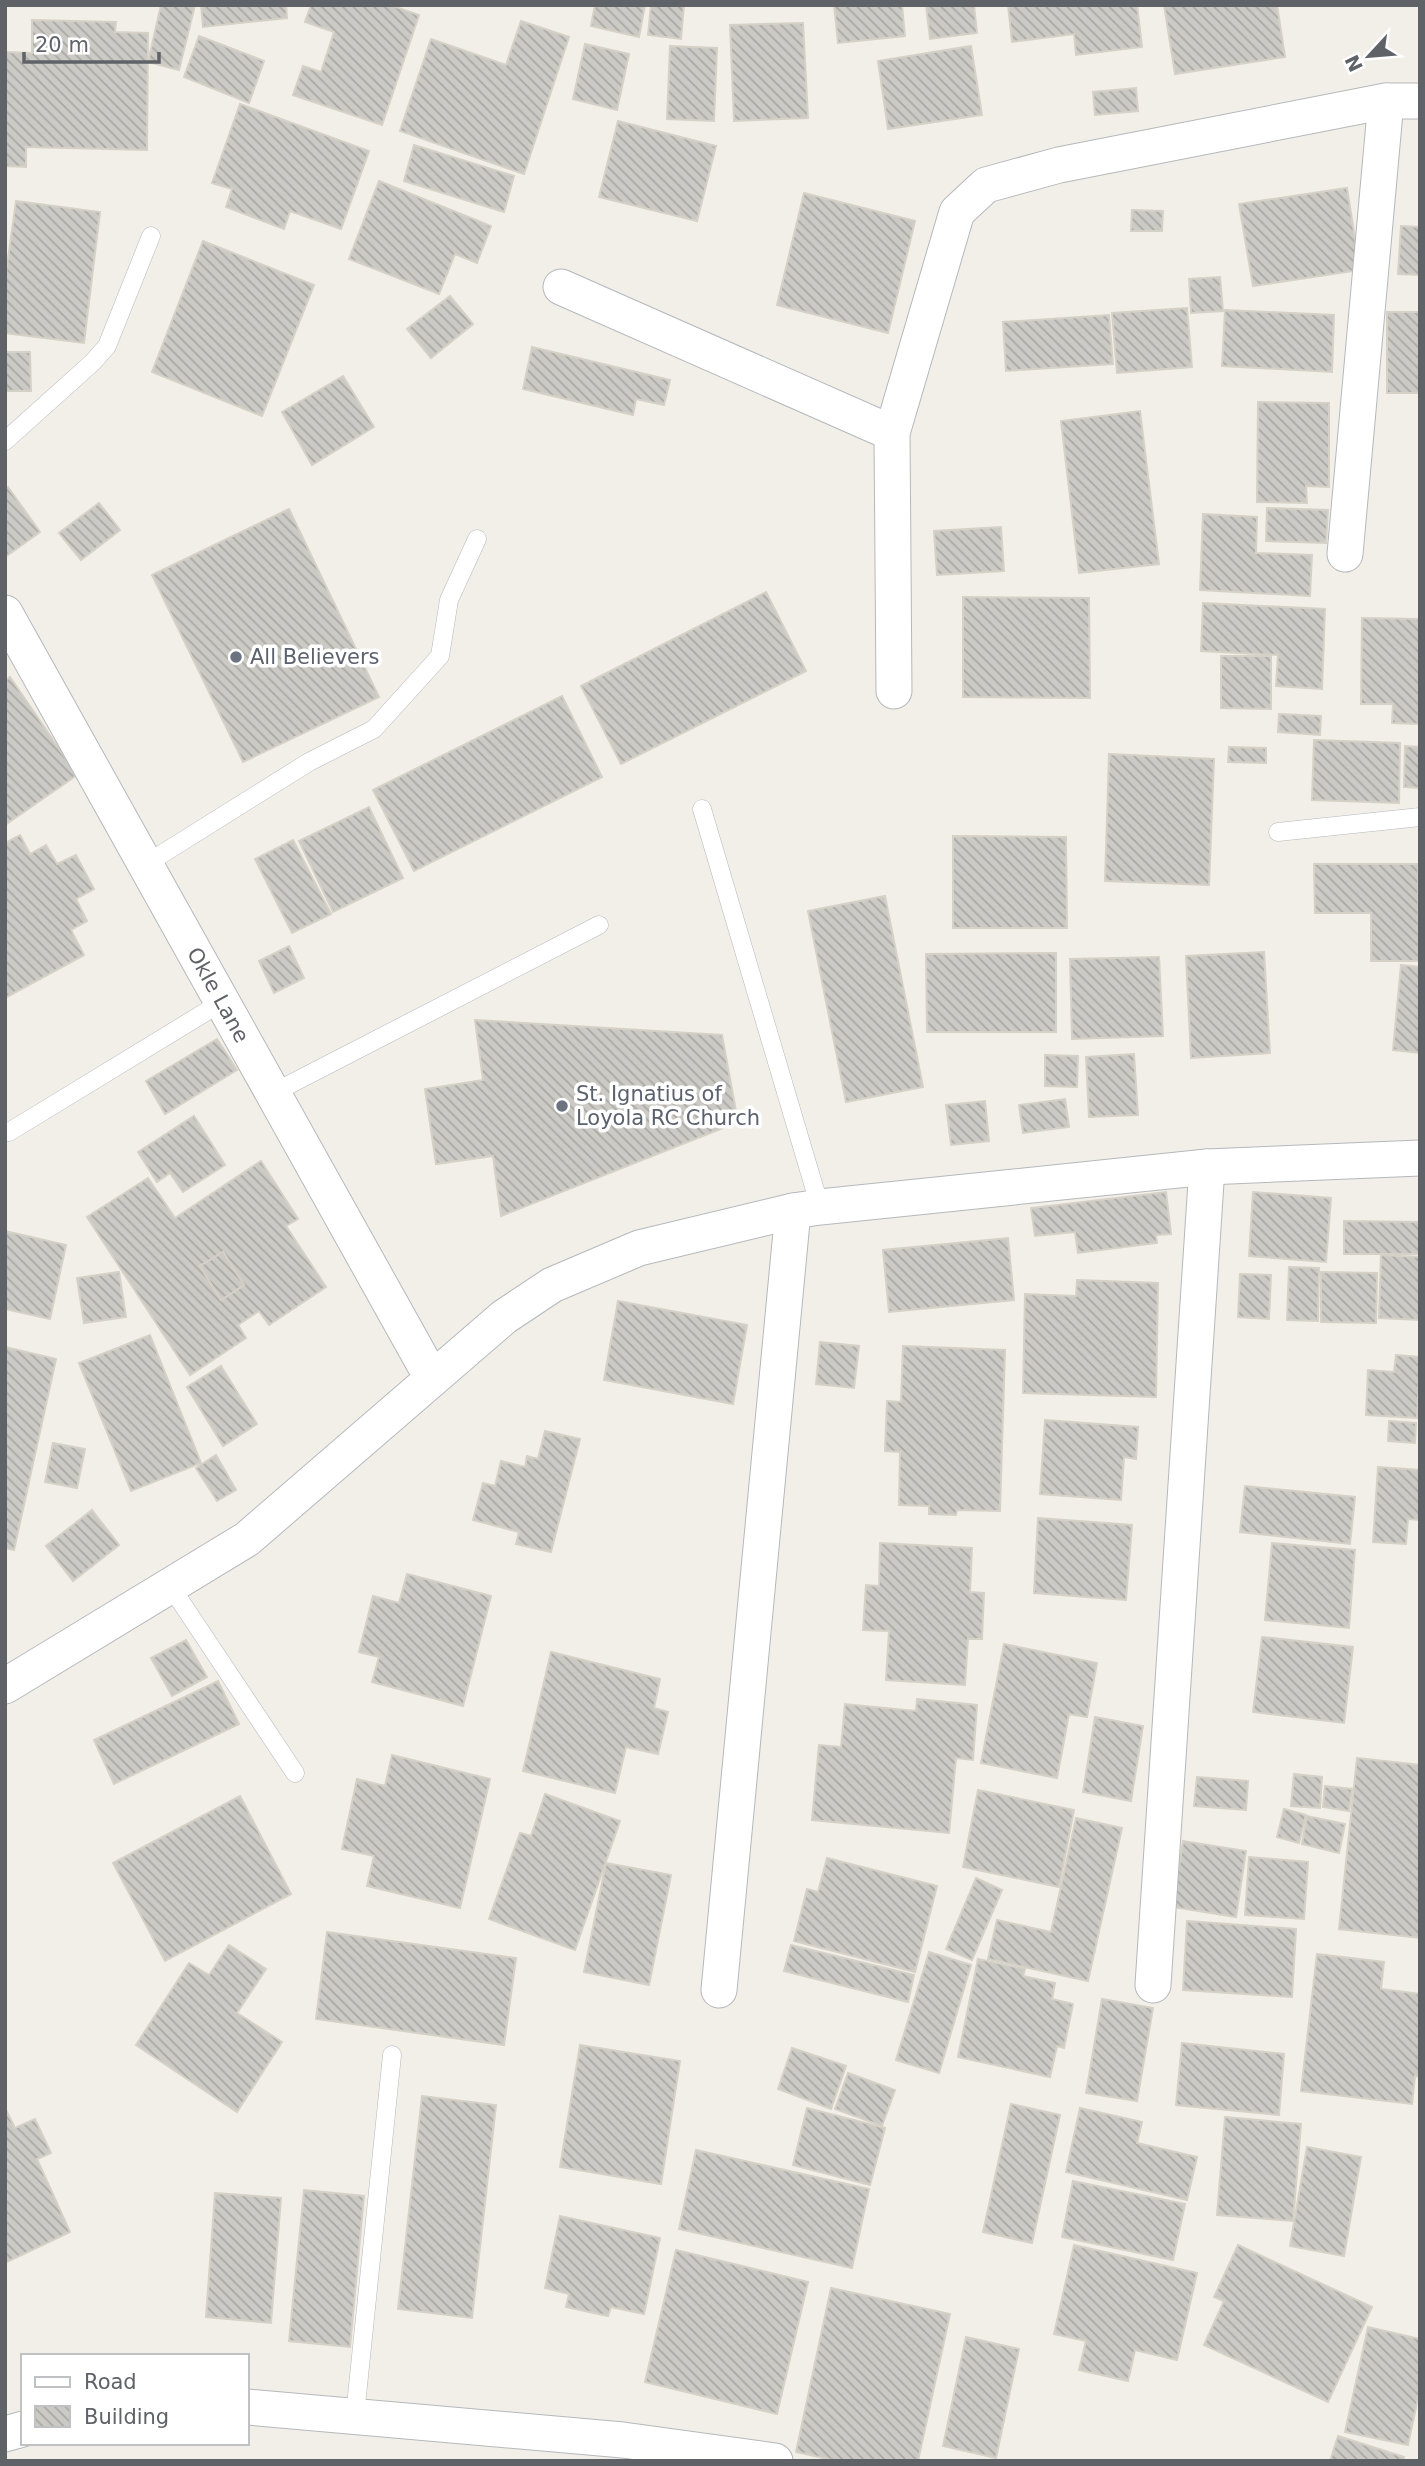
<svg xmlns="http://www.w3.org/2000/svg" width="1425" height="2466" viewBox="0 0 1425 2466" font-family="'DejaVu Sans',sans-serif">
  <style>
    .building { fill: url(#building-back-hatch); stroke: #d6d1c6; stroke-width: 2; fill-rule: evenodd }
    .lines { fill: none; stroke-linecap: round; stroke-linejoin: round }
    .lane-casing { stroke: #b5b8bc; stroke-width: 19 }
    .street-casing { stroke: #b5b8bc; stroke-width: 37 }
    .lane { stroke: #fff; stroke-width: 18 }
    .street { stroke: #fff; stroke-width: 35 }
    .worship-dot { fill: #6b7280; stroke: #fff; stroke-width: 2.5 }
    .labels { text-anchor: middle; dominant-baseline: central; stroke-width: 7; stroke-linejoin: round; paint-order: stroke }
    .worship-label { font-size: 21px; fill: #5b616d; stroke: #fff; text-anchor: start }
    .street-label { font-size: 21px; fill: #5f6368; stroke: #fff }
  </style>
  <defs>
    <pattern id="building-back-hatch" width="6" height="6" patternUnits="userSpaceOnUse" patternTransform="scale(1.75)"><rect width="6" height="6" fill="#cccac5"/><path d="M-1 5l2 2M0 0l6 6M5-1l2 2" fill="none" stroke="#a9a8a4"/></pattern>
  </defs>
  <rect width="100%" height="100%" fill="#f1efe8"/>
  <g class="building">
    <polygon points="161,5 195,5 179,70 148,62"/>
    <polygon points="201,5 286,5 287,18 203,27"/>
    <polygon points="311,5 390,5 419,15 382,125 293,95 303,66 321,72 334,32 305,22"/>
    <polygon points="595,5 645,5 639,37 591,26"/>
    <polygon points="651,5 684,5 681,39 648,35"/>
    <polygon points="834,5 902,5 905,36 838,43"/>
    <polygon points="926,5 974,5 977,33 930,39"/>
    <polygon points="1008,5 1137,5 1142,47 1076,55 1074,34 1012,42"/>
    <polygon points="1164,5 1277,5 1285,57 1175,74"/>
    <polygon points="32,20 116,22 115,32 148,33 147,150 26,147 26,167 5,166 5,52 32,53"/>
    <polygon points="521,21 569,37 524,174 400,131 431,39 506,65"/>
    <polygon points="803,23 808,118 734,121 730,25"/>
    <polygon points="199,36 264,61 249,103 184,77"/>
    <polygon points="585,44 629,54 617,110 573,99"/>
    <polygon points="670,46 717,48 714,121 667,119"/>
    <polygon points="971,46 982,115 888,129 878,61"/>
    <polygon points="1136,88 1138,111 1095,115 1093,92"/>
    <polygon points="240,104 369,151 341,229 290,211 284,229 226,207 232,189 212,183"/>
    <polygon points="618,121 716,146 697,221 599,197"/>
    <polygon points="414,145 514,176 504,212 404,181"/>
    <polygon points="379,181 491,226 477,263 455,254 439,294 349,259"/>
    <polygon points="1347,188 1360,270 1253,286 1239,204"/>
    <polygon points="804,193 915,221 888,333 777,305"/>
    <polygon points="16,201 100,212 84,343 5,333 5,280"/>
    <polygon points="1132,210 1163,211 1162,231 1131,231"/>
    <polygon points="1401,226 1420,227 1420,275 1398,274"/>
    <polygon points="203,241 314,285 262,416 152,372"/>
    <polygon points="1220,277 1223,311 1191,313 1189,279"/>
    <polygon points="450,296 473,324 431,358 407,329"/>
    <polygon points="1187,308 1192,367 1117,373 1112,313"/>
    <polygon points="1225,310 1334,315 1332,372 1222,366"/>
    <rect x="1387" y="312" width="33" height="81"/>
    <polygon points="1109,315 1113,364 1006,371 1003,322"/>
    <polygon points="532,347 670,380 664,405 636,399 633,415 523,389"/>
    <polygon points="5,352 30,352 31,391 5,391"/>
    <polygon points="343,376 374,427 312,465 282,412"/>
    <polygon points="1258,402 1329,403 1329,487 1306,486 1307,503 1257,502"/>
    <polygon points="1140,411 1159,564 1079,573 1061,421"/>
    <polygon points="8,487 40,532 5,557 5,488"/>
    <polygon points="99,503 120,530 81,560 59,533"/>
    <polygon points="1267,508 1328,510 1326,543 1266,541"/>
    <polygon points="289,509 379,697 243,762 152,575"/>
    <polygon points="1203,514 1257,517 1256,553 1312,555 1310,596 1200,590"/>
    <polygon points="1001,527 1004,571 937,575 934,531"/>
    <polygon points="766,592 806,671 621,764 581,686"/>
    <polygon points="963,597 1089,598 1090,698 963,697"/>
    <polygon points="1203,603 1325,609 1322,689 1276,686 1278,655 1201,651"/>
    <polygon points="1362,618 1420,619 1420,724 1392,723 1393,704 1361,704"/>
    <polygon points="1221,656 1271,656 1271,709 1221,708"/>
    <polygon points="10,677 77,775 5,825 5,681"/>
    <polygon points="562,696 602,777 414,871 373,790"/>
    <polygon points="1279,714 1321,716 1320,735 1278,732"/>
    <polygon points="1314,740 1400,743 1399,803 1312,800"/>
    <polygon points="1405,746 1420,747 1420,788 1404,787"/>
    <polygon points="1229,747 1266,748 1266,763 1228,762"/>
    <polygon points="1109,754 1214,759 1209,885 1105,881"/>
    <polygon points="369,807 403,878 333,912 299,841"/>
    <polygon points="20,835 30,854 46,845 57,864 76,855 94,889 76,899 87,921 71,930 84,955 5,998 5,843"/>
    <polygon points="953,836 1066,837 1067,928 953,928"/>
    <polygon points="293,840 331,914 292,933 255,859"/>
    <polygon points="1314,864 1418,864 1419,961 1371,961 1371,913 1315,913"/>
    <polygon points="885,896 923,1087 846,1102 808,911"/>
    <polygon points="289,946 304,978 274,993 259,961"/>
    <polygon points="1264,952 1270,1053 1191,1058 1186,956"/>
    <polygon points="1056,953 1056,1032 927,1032 926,954"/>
    <polygon points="1159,957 1163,1036 1072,1039 1070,959"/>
    <polygon points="1401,965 1420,967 1420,1053 1393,1050"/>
    <polygon points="475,1020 722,1035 738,1122 501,1216 493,1156 436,1164 425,1089 483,1080"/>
    <polygon points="217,1039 237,1070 165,1114 146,1081"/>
    <polygon points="1134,1054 1138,1115 1089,1117 1086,1057"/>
    <polygon points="1045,1055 1078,1056 1077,1087 1045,1086"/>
    <polygon points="1065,1099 1069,1127 1023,1133 1019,1105"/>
    <polygon points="985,1101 989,1141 951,1145 946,1105"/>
    <polygon points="194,1116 225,1165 183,1192 170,1173 157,1182 138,1152"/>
    <path d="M261 1161 298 1219 286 1226 326 1287 269 1325 259 1311 238 1325 246 1338 190 1375 87 1217 148 1178 175 1218ZM223 1252 244 1285 221 1300 200 1266Z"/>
    <polygon points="1166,1192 1171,1234 1156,1235 1157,1243 1078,1253 1075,1232 1035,1236 1031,1208"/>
    <polygon points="1253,1192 1331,1198 1326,1262 1249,1256"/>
    <polygon points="1344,1221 1420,1222 1420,1254 1344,1254"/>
    <polygon points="5,1231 66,1245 50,1319 5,1309"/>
    <polygon points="1008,1238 1014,1300 889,1312 883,1250"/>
    <polygon points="223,1252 244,1285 221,1300 200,1266"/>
    <polygon points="1381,1255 1420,1257 1420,1320 1379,1318"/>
    <polygon points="1289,1267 1319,1268 1318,1321 1287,1320"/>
    <polygon points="119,1272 126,1317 84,1323 77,1278"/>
    <polygon points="1321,1272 1377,1273 1376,1323 1321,1322"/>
    <polygon points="1240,1274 1271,1275 1269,1319 1238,1317"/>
    <polygon points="1077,1280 1158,1283 1156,1397 1023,1393 1025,1294 1076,1296"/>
    <polygon points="618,1301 747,1325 733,1404 604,1380"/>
    <polygon points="150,1335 201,1463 131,1491 79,1363"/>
    <polygon points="820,1342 859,1346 854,1388 816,1384"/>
    <polygon points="903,1346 1005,1350 1000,1511 957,1510 956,1515 929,1514 929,1506 899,1505 900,1452 885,1451 887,1401 901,1402"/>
    <polygon points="5,1347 56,1359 14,1550 5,1548"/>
    <polygon points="1396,1355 1420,1357 1417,1418 1366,1415 1368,1370 1394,1372"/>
    <polygon points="221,1366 257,1424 223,1446 187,1387"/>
    <polygon points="1045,1420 1138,1427 1136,1459 1124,1457 1121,1500 1040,1494"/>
    <polygon points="1389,1421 1416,1423 1415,1443 1388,1441"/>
    <polygon points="545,1431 580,1439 551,1552 516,1544 519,1532 473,1520 483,1483 495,1486 501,1461 525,1467 527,1456 538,1459"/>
    <polygon points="53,1443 85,1449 77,1488 45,1482"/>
    <polygon points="216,1455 236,1490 217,1501 196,1468"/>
    <polygon points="1378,1467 1420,1470 1420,1520 1408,1519 1406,1544 1373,1542"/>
    <polygon points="1245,1486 1355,1497 1350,1544 1240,1532"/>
    <polygon points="92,1510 119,1545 73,1581 46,1546"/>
    <polygon points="1038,1518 1132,1525 1126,1600 1034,1593"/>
    <polygon points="880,1543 972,1548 970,1592 984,1593 982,1639 968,1639 965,1685 886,1680 889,1631 863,1630 866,1585 879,1586"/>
    <polygon points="1272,1543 1355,1550 1349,1628 1265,1620"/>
    <polygon points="407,1574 491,1596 463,1706 372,1682 379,1657 359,1652 373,1596 399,1603"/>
    <polygon points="1262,1637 1353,1647 1344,1723 1253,1712"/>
    <polygon points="186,1640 207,1677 172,1696 151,1658"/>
    <polygon points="1004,1644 1097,1663 1087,1717 1069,1714 1057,1778 981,1763"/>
    <polygon points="551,1652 660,1679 654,1708 668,1712 658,1754 626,1747 615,1793 523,1771"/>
    <polygon points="218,1681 239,1724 114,1784 94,1740"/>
    <polygon points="917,1699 977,1705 973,1760 956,1758 949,1833 812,1820 819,1745 841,1747 845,1704 916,1711"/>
    <polygon points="1095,1717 1143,1726 1131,1801 1083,1792"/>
    <polygon points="392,1755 490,1779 460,1908 367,1886 374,1856 342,1849 357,1779 385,1786"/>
    <polygon points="1357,1758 1420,1765 1420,1938 1339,1929"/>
    <polygon points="1294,1774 1322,1777 1320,1808 1291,1806"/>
    <polygon points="1197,1777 1248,1781 1246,1810 1194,1806"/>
    <polygon points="1325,1786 1352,1789 1349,1811 1323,1807"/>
    <polygon points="978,1790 1074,1810 1059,1887 963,1867"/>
    <polygon points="545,1794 620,1821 575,1950 489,1919 520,1833 531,1836"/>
    <polygon points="240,1796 291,1894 165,1961 113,1863"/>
    <polygon points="1284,1809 1306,1815 1299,1843 1277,1837"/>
    <polygon points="1307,1816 1345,1824 1339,1853 1302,1844"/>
    <polygon points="1076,1818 1122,1828 1088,1981 988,1959 997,1920 1051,1932"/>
    <polygon points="1183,1841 1246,1851 1236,1917 1173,1907"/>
    <polygon points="1249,1857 1308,1862 1304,1919 1245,1915"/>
    <polygon points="827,1858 937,1886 915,1972 794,1941 807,1889 818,1892"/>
    <polygon points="606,1863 671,1875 649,1985 584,1972"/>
    <polygon points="976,1878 1002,1890 972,1960 946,1949"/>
    <polygon points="1187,1921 1296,1929 1292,1997 1183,1990"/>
    <polygon points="327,1932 516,1958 504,2045 316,2019"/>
    <polygon points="229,1945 266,1969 237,2013 282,2042 237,2112 136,2045 189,1963 209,1975"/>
    <polygon points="791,1945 914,1975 908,2002 784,1971"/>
    <polygon points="929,1952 971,1965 939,2073 896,2060"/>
    <polygon points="1317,1954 1384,1962 1381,1989 1420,1994 1420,2077 1415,2076 1412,2104 1301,2091"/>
    <polygon points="978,1959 1025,1969 1023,1976 1055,1983 1052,1999 1073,2004 1064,2048 1057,2046 1050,2077 958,2057"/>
    <polygon points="1102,1999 1153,2008 1137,2101 1086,2093"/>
    <polygon points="1182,2043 1284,2054 1279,2115 1176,2105"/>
    <polygon points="580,2045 680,2061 661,2184 560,2167"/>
    <polygon points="792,2048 846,2066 831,2109 778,2089"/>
    <polygon points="848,2073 895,2090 882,2126 835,2109"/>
    <polygon points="422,2096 496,2105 472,2318 398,2309"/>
    <polygon points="1011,2104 1060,2115 1032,2243 983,2232"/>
    <polygon points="5,2108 15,2128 35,2119 51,2153 37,2159 70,2232 5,2263"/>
    <polygon points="807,2108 885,2128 870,2185 793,2165"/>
    <polygon points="1080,2108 1142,2122 1137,2143 1197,2157 1187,2200 1066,2172"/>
    <polygon points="1225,2117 1301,2124 1293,2221 1217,2215"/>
    <polygon points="1307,2147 1361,2157 1344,2256 1290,2246"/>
    <polygon points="696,2150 869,2189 852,2268 679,2229"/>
    <polygon points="1073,2181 1185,2204 1173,2260 1062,2237"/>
    <polygon points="304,2190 364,2196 350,2347 289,2341"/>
    <polygon points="215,2193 281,2198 271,2323 206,2317"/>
    <polygon points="560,2216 660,2238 644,2314 611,2307 608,2316 566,2307 569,2294 545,2288"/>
    <polygon points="1074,2245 1197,2273 1177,2360 1135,2350 1128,2381 1079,2370 1086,2341 1054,2334"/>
    <polygon points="1238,2245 1372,2307 1328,2402 1204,2345 1224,2301 1214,2297"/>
    <polygon points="676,2250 808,2282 777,2414 645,2382"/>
    <polygon points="831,2288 950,2314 918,2461 837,2461 796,2452"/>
    <polygon points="1368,2327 1420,2339 1420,2389 1408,2445 1345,2432"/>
    <polygon points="966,2337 1019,2349 996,2458 943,2446"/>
    <polygon points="1338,2436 1404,2457 1403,2461 1330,2461"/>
  </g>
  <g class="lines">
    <defs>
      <g id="lane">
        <polyline points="5,441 93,362 107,346 151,236"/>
        <polyline points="702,809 820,1207"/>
        <polyline points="1278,832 1420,817"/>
        <polyline points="146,864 309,762 374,729 440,656 449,600 477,539"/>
        <polyline points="273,1093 599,925"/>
        <polyline points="9,1132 222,1002"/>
        <polyline points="171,1587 295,1773"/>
        <polyline points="355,2415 392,2055"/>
      </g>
      <g id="street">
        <polyline points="561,287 892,433"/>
        <polyline points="1345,554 1386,101"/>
        <polyline points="5,613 432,1378"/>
        <polyline points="894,691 892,433 957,212 986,185 1059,165 1386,101 1420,101"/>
        <polyline points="5,1686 247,1539 504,1317 552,1285 639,1248 793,1211 820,1207 1207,1167 1420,1158"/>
        <polyline points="1153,1985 1207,1167"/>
        <polyline points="719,1990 793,1211"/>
        <polyline points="247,2407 623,2440 775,2461"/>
        <polyline points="5,2434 23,2429"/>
      </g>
    </defs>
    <use href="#lane" class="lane-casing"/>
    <use href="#street" class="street-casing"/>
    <use href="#lane" class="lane"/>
    <use href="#street" class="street"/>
  </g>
  <g class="worship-dot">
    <circle cx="236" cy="657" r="7"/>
    <circle cx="562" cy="1106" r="7"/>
  </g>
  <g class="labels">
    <g class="worship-label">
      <text x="250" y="657">All Believers</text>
      <text x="576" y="1094">St. Ignatius of<tspan x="576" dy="24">Loyola RC Church</tspan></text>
    </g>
    <g class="street-label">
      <text transform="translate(218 995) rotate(61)">Okle Lane</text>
    </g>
  </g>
  <rect width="1425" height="2466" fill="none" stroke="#5f6368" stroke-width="14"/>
  <rect x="21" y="2354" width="228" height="91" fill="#ffffff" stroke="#bfc1c3" stroke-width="2"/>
  <rect x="35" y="2377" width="35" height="10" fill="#ffffff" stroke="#bfc1c3" stroke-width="2"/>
  <text x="84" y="2389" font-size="21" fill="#5f6368">Road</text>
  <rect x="35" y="2406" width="35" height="21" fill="url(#building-back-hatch)" stroke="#bfc1c3" stroke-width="2"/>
  <text x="84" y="2424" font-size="21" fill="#5f6368">Building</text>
  <g transform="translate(1369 56) rotate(244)" stroke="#ffffff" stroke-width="5" paint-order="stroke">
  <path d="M0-5L12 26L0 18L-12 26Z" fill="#5f6368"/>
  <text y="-10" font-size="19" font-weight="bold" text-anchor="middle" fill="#5f6368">N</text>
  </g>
  <path d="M24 52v10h135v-10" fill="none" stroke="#5f6368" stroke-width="3.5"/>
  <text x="35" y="52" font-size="21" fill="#5f6368" stroke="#ffffff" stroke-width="5" paint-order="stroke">20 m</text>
</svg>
